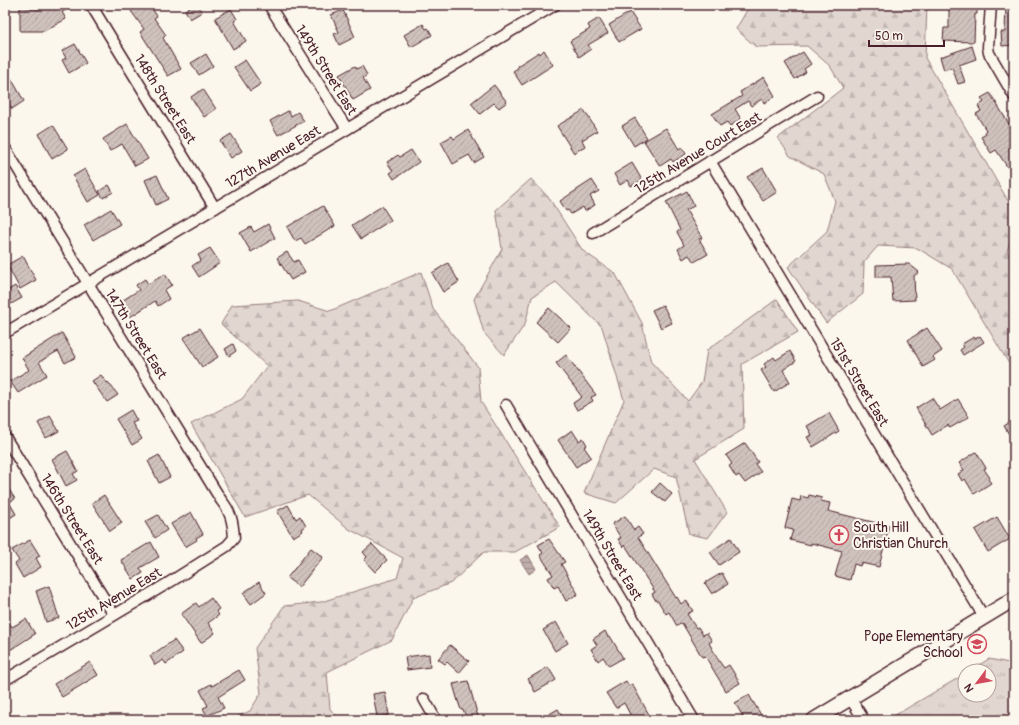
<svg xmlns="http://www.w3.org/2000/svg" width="1019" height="725" viewBox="0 0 1019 725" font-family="Pangolin,sans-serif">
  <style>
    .grass { fill: url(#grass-tufts); stroke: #967b7e }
    .forest { fill: url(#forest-firs); stroke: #967b7e }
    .water { fill: url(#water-rules); stroke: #907477 }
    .building { fill: url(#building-hatch); stroke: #4a1f2b }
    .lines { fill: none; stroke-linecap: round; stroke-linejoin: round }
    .street-casing { stroke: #4a1f2b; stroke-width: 13 }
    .secondary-casing { stroke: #4a1f2b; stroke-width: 17 }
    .street { stroke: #fbf7ec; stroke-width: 10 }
    .secondary { stroke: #fbf7ec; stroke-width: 14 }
    .labels { text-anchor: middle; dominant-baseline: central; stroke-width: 4; stroke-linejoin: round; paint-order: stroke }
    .street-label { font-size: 14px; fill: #4a1f2b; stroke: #fbf7ec }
    .poi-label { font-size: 14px; fill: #4a1f2b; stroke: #fbf7ec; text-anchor: start }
  </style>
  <defs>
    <pattern id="grass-tufts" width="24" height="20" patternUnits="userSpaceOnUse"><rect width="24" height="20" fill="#e2d7d0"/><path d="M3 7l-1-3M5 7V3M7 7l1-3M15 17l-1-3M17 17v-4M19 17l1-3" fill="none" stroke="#c3b8b3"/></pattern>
    <pattern id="forest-firs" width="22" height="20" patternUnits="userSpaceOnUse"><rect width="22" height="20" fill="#e2d7d0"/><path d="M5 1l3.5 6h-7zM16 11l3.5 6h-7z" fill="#c3b8b3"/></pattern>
    <pattern id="water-rules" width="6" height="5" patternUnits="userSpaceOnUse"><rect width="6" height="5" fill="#bfadaa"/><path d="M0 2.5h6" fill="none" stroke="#9d8c8b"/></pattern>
    <pattern id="building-hatch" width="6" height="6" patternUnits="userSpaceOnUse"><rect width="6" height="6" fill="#cfc2bc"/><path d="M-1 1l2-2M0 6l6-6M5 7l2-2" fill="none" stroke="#b3a6a2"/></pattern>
  </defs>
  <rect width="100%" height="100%" fill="#fbf7ec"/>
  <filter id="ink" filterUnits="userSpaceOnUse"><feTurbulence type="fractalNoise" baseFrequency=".025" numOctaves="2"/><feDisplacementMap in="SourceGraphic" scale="8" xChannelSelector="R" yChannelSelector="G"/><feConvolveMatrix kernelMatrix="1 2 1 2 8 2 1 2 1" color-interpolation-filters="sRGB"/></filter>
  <g filter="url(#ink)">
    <polygon class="grass" points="989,659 1009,663 1014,668 1014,720 887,720 965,674 965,695 989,695 989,671 969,671"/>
    <g class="forest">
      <polygon points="750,5 927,5 925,58 1014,211 1014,229 1007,251 1014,264 1014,372 952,269 917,248 878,246 864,262 863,294 826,323 788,267 827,231 835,201 824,174 790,156 778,138 843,88 830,66 807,46 756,47 736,29"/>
      <polygon points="531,179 549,198 583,251 615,273 642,323 651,362 688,401 702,382 707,350 777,299 798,332 742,364 744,429 695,459 727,512 708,538 689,534 676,477 654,469 616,503 584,493 624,400 602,327 556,282 532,297 525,324 504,355 484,333 474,299 502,249 496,210"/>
      <polygon points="421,272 433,309 478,367 481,402 560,527 515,552 484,552 451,583 413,598 392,640 327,672 330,709 341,720 230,720 250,711 261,693 255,648 284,606 321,602 397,578 403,558 349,529 308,495 245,517 191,424 242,399 267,366 221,324 232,305 298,301 330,311"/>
    </g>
    <polygon class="water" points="528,555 536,569 529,574 520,560"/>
    <g class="building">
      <polygon points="48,5 76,5 62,12 66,19 44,31 20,31 20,7 40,9"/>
      <polygon points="139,5 144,5 147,9 151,7 157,16 154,18 166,35 163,38 181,69 168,76 140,32 144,29 131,11"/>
      <polygon points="193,5 198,5 202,12 190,19 185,10"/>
      <polygon points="949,5 977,5 977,14 975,14 974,42 943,41 944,28 949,28"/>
      <polygon points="1006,5 1014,6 1014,45 1002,46 1001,32 1005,32"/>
      <polygon points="231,9 237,19 234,21 246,41 233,49 215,18"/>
      <polygon points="343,10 355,37 339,45 334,34 339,32 331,15"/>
      <polygon points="630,12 641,29 619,42 609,25"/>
      <polygon points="599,18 608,33 588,45 591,49 579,57 570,41 590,29 588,25"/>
      <polygon points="423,24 426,29 428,28 432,35 411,47 404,35"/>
      <polygon points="75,44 86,63 69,73 62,60 66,58 62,51"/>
      <polygon points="972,46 976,59 959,65 965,82 958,84 952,67 944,70 940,57"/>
      <polygon points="544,50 553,65 522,85 513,71 518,68 517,66 539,52 540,54"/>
      <polygon points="803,52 811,64 804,69 806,72 795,79 785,63"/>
      <polygon points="206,54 213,66 199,75 191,63"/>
      <polygon points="245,60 261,84 250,91 234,67"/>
      <polygon points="355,66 357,69 362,66 367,75 363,78 370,90 353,100 339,75"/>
      <polygon points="764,77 775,96 764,103 762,99 751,106 748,101 735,109 741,119 730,126 727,122 720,126 712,114 742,96 740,92"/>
      <polygon points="11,78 24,101 12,109 5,98 5,82"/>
      <polygon points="494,85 507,102 499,108 494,103 480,114 471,103"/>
      <polygon points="203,89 216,109 204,117 191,97"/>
      <polygon points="990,93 1014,132 1014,177 996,150 991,153 981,137 986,134 985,131 986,130 976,114 981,111 978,106 984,102 981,98"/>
      <polygon points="584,110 597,131 582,140 585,146 574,153 557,126"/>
      <polygon points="288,111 291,116 298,112 304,121 278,135 270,121"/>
      <polygon points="635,118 647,138 634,146 622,126"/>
      <polygon points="127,124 148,159 135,166 122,144 110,151 103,139"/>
      <polygon points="53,125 68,149 52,159 39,134"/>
      <polygon points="666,128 679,149 682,147 686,154 673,162 671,159 660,166 644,141"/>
      <polygon points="468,130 484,157 474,163 469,155 453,164 441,142 452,136 454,139"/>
      <polygon points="231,134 242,151 231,158 220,141"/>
      <polygon points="411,150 419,162 394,179 390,173 393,171 387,162 398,155 400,157"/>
      <polygon points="632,163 642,180 631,186 628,180 620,185 614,174"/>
      <polygon points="763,168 777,192 763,201 747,177"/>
      <polygon points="85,169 100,195 88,202 73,176"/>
      <polygon points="157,175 168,199 156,205 145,180"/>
      <polygon points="592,180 599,191 590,196 595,205 585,211 583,207 571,214 568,210 566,211 560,201"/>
      <polygon points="109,185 113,192 103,198 99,191"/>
      <polygon points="687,191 694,206 686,210 702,238 699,239 708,254 694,262 689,255 683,259 678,249 684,245 677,232 680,230 666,202"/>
      <polygon points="323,206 335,226 305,244 301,238 295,241 287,227"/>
      <polygon points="382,206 391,220 361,239 352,225"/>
      <polygon points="111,209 120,224 93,240 84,225"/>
      <polygon points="268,224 275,238 251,252 240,233 251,227 254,232"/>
      <polygon points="210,248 220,263 199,277 192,266 201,260 198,255"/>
      <polygon points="287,252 294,262 298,260 305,272 291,280 277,258"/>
      <polygon points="23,256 36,280 20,289 7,265"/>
      <polygon points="448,263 459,282 443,292 432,273"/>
      <polygon points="909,264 919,272 914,276 915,300 893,301 891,277 876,277 876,265"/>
      <polygon points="165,274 172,285 164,290 169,299 158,306 155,301 130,317 120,302 139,290 136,285 145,279 148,284"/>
      <polygon points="15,286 22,298 11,304 5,294 5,292"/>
      <polygon points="663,305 672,323 661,328 652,310"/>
      <polygon points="549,308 571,328 558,342 536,322"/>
      <polygon points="200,328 218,357 202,367 183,338"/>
      <polygon points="927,328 942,351 933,357 935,360 923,367 908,340"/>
      <polygon points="62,333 76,357 65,363 58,351 39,362 47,375 18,393 10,381 29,370 22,358"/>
      <polygon points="980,336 984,342 963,355 960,350 964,347 962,344 974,337 975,339"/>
      <polygon points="233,344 236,351 229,356 225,349"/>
      <polygon points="790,351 796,361 783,370 790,382 774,392 761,370 766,367 764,364 774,357 776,360"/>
      <polygon points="566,355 596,395 591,397 593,401 577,410 573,403 582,397 556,363"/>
      <polygon points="101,375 107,383 108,382 118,395 107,402 92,381"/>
      <polygon points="932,398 940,410 958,399 969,417 950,428 948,425 932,435 916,408"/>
      <polygon points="131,410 137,421 132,423 142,439 132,445 116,419"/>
      <polygon points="829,413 839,431 813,447 807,437 812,435 807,426"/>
      <polygon points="50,416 59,431 46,438 38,423"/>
      <polygon points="1014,420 1014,442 1004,426"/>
      <polygon points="572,430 579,441 583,438 587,445 584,447 591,457 576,467 558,440"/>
      <polygon points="745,443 758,462 755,464 761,472 745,483 739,475 736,477 729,466 732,464 726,455"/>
      <polygon points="67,451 78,471 73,474 77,480 66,486 52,459"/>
      <polygon points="976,452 986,468 984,469 990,478 988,479 991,483 974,494 965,479 962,481 958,474 964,470 959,463"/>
      <polygon points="159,455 170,477 159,483 148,461"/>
      <polygon points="5,483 15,499 9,502 16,514 5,521"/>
      <polygon points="660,483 672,494 665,502 652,492"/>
      <polygon points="104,495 122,523 110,531 92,503"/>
      <polygon points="809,495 822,498 821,501 830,503 828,511 889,526 879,567 861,563 860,566 854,564 850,580 835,576 842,551 811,543 811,545 790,540 793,530 785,528 792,499 800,501 801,496 808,498"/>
      <polygon points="288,505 296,519 300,516 306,526 302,529 303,531 293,537 277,511"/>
      <polygon points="191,512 203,534 196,538 197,540 185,547 171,524"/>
      <polygon points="158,515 167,530 155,538 145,522"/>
      <polygon points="625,516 634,530 638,527 643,534 638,537 676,598 677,597 681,604 686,600 693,611 687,614 696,628 698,627 703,635 707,633 712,641 709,643 719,661 724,668 729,665 740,683 726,691 705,656 702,657 682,623 677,626 669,612 666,614 658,601 656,601 652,594 655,592 625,545 623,547 618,539 621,538 612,524"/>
      <polygon points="997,517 1010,539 988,552 975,530"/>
      <polygon points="731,538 739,552 719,565 710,552"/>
      <polygon points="549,539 565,562 561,564 578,594 566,601 558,586 554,588 548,578 553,575 540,555 543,553 538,545"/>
      <polygon points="30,540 40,556 36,558 41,567 23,578 15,564 19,561 12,550"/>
      <polygon points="151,542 159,557 140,568 143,573 133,579 121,560"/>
      <polygon points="372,544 387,560 375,572 364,560 367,557 363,552"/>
      <polygon points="311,548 323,557 299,587 287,578"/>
      <polygon points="722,573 728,584 712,594 705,583"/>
      <polygon points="259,582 266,593 251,604 243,593"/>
      <polygon points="49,586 59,618 46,622 36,591"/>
      <polygon points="211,598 219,609 216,611 219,615 208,623 215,633 201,643 181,614 196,603 199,607"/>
      <polygon points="5,616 12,627 26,619 35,634 10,650 5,641"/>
      <polygon points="556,622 568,643 555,651 543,630"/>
      <polygon points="605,631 608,637 610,636 623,658 609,666 603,657 598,661 591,649 597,645 593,639"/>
      <polygon points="174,640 183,652 166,664 163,660 155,665 150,656"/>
      <polygon points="450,645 469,661 459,673 447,662 445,664 438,659"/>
      <polygon points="429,654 430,667 407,670 405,657"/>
      <polygon points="90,662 98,675 62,697 54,684"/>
      <polygon points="548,667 556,680 535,692 528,679"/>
      <polygon points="239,670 245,680 218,697 224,708 207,716 203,708 208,706 200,690 211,684 212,686"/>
      <polygon points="468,681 479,720 468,720 463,710 461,710 457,698 453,684"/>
      <polygon points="626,681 629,686 632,684 652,720 633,720 624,703 616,708 606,693"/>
      <polygon points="385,692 389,715 377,717 373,694"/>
      <polygon points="749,695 764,720 745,720 735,703"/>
      <polygon points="558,709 564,720 539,720"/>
    </g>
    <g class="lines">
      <defs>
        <g id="street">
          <polyline points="91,5 215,208"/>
          <polyline points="269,5 347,129"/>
          <polyline points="991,5 988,47 989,53 1014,96"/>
          <path d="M5 148 221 500C231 512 233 522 234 538L227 546 170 582 5 680"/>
          <polyline points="710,161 984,617"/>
          <polyline points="593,233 817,96"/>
          <polyline points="5,333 555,5"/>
          <polyline points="506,405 694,720"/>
          <polyline points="5,437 114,615"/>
          <polyline points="850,698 864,720"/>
          <polyline points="424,699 436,720"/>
        </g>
        <polyline id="secondary" points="814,720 1014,599"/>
      </defs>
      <use href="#street" class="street-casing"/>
      <use href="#secondary" class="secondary-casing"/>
      <use href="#street" class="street"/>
      <use href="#secondary" class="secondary"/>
    </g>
  </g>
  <defs>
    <symbol id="church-ring" viewBox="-11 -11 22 22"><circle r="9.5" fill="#fbf7ec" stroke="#d1495b" stroke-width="1.5"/><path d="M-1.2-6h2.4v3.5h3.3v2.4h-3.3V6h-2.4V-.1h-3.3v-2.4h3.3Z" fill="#d1495b"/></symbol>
    <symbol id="school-ring" viewBox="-11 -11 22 22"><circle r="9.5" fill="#fbf7ec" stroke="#d1495b" stroke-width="1.5"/><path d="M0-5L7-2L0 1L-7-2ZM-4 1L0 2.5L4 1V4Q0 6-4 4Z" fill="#d1495b"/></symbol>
  </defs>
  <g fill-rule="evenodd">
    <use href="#church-ring" x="828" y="524" width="22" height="22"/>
    <use href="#school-ring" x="966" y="633" width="22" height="22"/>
  </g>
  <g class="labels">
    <g class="street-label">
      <text transform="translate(326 70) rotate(58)">149th Street East</text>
      <text transform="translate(165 99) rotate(58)">148th Street East</text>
      <text transform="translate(698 153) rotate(-31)">125th Avenue Court East</text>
      <text transform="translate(273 157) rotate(-31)">127th Avenue East</text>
      <text transform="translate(136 334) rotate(58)">147th Street East</text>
      <text transform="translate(859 382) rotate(59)">151st Street East</text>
      <text transform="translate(72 519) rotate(58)">146th Street East</text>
      <text transform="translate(612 555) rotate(59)">149th Street East</text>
      <text transform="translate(114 599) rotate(-31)">125th Avenue East</text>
    </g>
    <g class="poi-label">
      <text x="853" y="527">South Hill<tspan x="853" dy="16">Christian Church</tspan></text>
      <text x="963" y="636" text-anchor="end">Pope Elementary<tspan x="963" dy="16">School</tspan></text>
    </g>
  </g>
  <rect width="1019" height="725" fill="none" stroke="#fbf7ec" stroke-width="20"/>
  <rect x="10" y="10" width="999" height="705" fill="none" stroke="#4a1f2b" stroke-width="1.5" filter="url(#ink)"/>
  <g transform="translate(977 683) rotate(238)"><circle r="19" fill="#fbf7ec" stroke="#b4a19f"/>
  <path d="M0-3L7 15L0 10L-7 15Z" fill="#d1495b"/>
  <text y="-6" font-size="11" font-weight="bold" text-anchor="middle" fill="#4a1f2b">N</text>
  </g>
  <path d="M869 40v6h75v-6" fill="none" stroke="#4a1f2b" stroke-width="2"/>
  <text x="875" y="40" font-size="12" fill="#4a1f2b" stroke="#fbf7ec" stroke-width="3" paint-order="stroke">50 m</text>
</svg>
